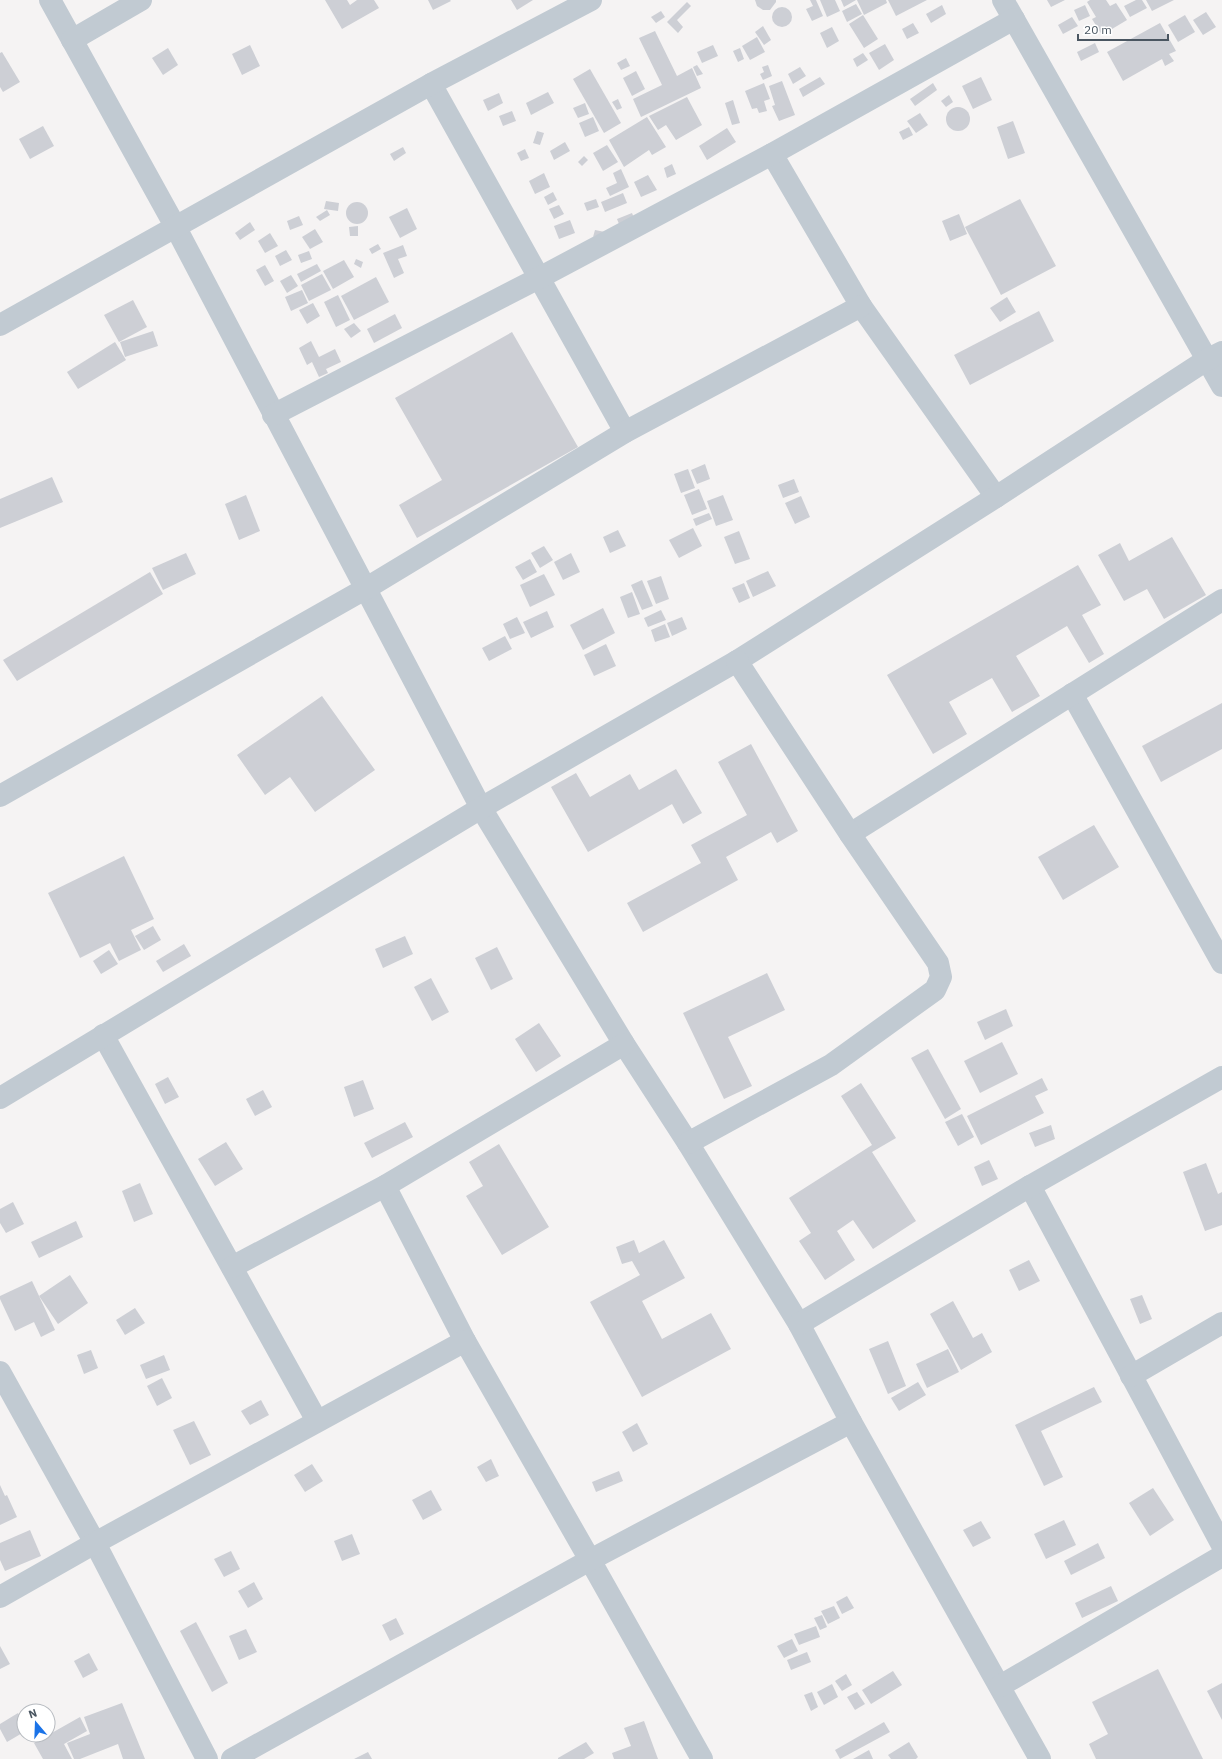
<svg xmlns="http://www.w3.org/2000/svg" width="1222" height="1759" viewBox="0 0 1222 1759" font-family="'IBM Plex Sans',sans-serif">
  <style>
    .building { fill: #cdcfd5 }
    .lines { fill: none; stroke-linecap: round; stroke-linejoin: round }
    .minor { stroke: #c1cad2; stroke-width: 22 }
  </style>
  <rect width="100%" height="100%" fill="#f5f3f3"/>
  <g class="building">
    <polygon points="325,0 347,0 350,5 357,0 374,0 379,8 342,29"/>
    <polygon points="428,0 450,0 451,1 433,10"/>
    <polygon points="511,0 533,0 517,10"/>
    <polygon points="755,0 776,0 776,2 770,10 763,10 757,6"/>
    <polygon points="810,0 816,0 823,16 812,21 806,9 813,6"/>
    <polygon points="820,0 835,0 840,11 827,17"/>
    <polygon points="841,0 856,0 844,7"/>
    <polygon points="857,0 886,0 887,3 864,15"/>
    <polygon points="888,0 927,0 896,16"/>
    <polygon points="1047,0 1065,0 1051,7"/>
    <polygon points="1090,0 1106,0 1110,6 1116,3 1127,20 1102,35 1092,19 1096,17 1087,2"/>
    <polygon points="1136,0 1142,0 1147,8 1130,17 1124,6"/>
    <polygon points="1146,0 1174,0 1152,11"/>
    <polygon points="687,2 691,6 677,20 683,27 678,33 667,22"/>
    <polygon points="856,4 862,14 847,22 842,11"/>
    <polygon points="942,5 946,14 931,23 926,14"/>
    <polygon points="1085,5 1090,16 1079,21 1074,10"/>
    <circle cx="782" cy="17" r="10"/>
    <polygon points="661,11 665,17 656,23 651,17"/>
    <polygon points="1206,12 1216,27 1203,35 1193,20"/>
    <polygon points="863,15 878,39 864,48 849,24"/>
    <polygon points="1185,15 1195,32 1178,42 1168,25"/>
    <polygon points="1072,17 1078,26 1063,34 1058,25"/>
    <polygon points="913,23 919,33 907,39 902,29"/>
    <polygon points="1160,23 1176,51 1169,54 1174,61 1165,66 1162,59 1123,81 1107,52"/>
    <polygon points="763,26 771,40 764,45 755,32"/>
    <polygon points="832,27 839,41 827,48 820,33"/>
    <polygon points="655,31 677,76 692,68 701,88 641,117 633,99 662,85 639,38"/>
    <polygon points="757,37 765,52 750,60 742,46"/>
    <polygon points="1095,43 1099,52 1081,61 1077,52"/>
    <polygon points="885,44 894,60 879,70 869,53"/>
    <polygon points="250,45 260,66 242,75 232,54"/>
    <polygon points="713,45 718,56 702,63 697,52"/>
    <polygon points="168,48 178,65 163,75 152,58"/>
    <polygon points="740,48 744,59 738,62 733,51"/>
    <polygon points="2,52 20,82 3,92 0,87 0,53"/>
    <polygon points="863,53 868,60 857,67 853,59"/>
    <polygon points="626,58 630,66 621,70 617,63"/>
    <polygon points="697,65 703,74 697,76 693,67"/>
    <polygon points="768,65 772,76 763,80 760,74 764,72 762,67"/>
    <polygon points="800,67 806,76 793,84 788,74"/>
    <polygon points="590,69 621,123 604,133 573,79"/>
    <polygon points="636,71 645,89 632,96 623,78"/>
    <polygon points="820,77 825,84 803,97 799,89"/>
    <polygon points="981,77 992,100 973,109 962,86"/>
    <polygon points="782,81 795,115 779,121 772,106 775,105 769,86"/>
    <polygon points="764,83 770,99 764,101 767,111 759,113 757,108 752,109 745,91"/>
    <polygon points="933,83 937,90 915,106 910,99"/>
    <polygon points="548,92 554,103 531,115 526,103"/>
    <polygon points="499,93 503,103 488,111 483,100"/>
    <polygon points="949,95 953,102 946,107 941,101"/>
    <polygon points="687,97 702,125 676,140 666,125 658,130 649,116"/>
    <polygon points="618,99 622,108 617,110 612,102"/>
    <polygon points="733,100 740,123 732,125 725,103"/>
    <polygon points="585,103 589,114 578,118 573,108"/>
    <circle cx="958" cy="119" r="12"/>
    <polygon points="512,111 516,121 503,126 499,116"/>
    <polygon points="920,113 928,125 916,133 907,121"/>
    <polygon points="593,117 599,131 585,137 579,123"/>
    <polygon points="647,117 666,147 652,155 649,150 624,167 609,140"/>
    <polygon points="1013,121 1025,153 1008,159 997,127"/>
    <polygon points="43,126 54,146 30,159 19,139"/>
    <polygon points="909,127 913,135 903,140 899,132"/>
    <polygon points="727,128 736,142 707,160 699,146"/>
    <polygon points="537,131 544,133 540,145 533,143"/>
    <polygon points="565,142 570,151 554,160 550,151"/>
    <polygon points="607,145 618,162 603,171 593,153"/>
    <polygon points="403,147 406,153 394,161 390,154"/>
    <polygon points="525,149 529,158 521,161 517,153"/>
    <polygon points="584,156 588,160 582,166 578,162"/>
    <polygon points="672,164 676,174 667,178 664,168"/>
    <polygon points="621,169 629,187 610,196 606,188 617,183 613,173"/>
    <polygon points="544,173 550,187 535,194 529,181"/>
    <polygon points="648,175 657,190 641,197 634,182"/>
    <polygon points="553,192 557,200 548,205 544,197"/>
    <polygon points="623,193 627,203 605,212 601,202"/>
    <polygon points="596,199 599,207 587,211 584,203"/>
    <polygon points="1020,199 1056,266 1001,295 965,227"/>
    <polygon points="326,201 339,203 338,211 324,209"/>
    <circle cx="357" cy="213" r="11"/>
    <polygon points="559,205 564,214 554,219 549,209"/>
    <polygon points="407,208 417,229 400,238 389,217"/>
    <polygon points="327,210 330,215 320,221 316,217"/>
    <polygon points="632,213 636,223 621,229 617,219"/>
    <polygon points="959,214 967,234 950,241 942,221"/>
    <polygon points="299,216 303,225 290,230 287,221"/>
    <polygon points="570,220 575,233 559,239 554,226"/>
    <polygon points="250,222 255,230 240,240 235,233"/>
    <polygon points="358,226 358,236 350,236 349,227"/>
    <polygon points="315,229 323,242 310,249 302,237"/>
    <polygon points="595,230 605,232 593,237"/>
    <polygon points="270,233 278,246 265,253 258,241"/>
    <polygon points="378,244 381,249 372,254 369,249"/>
    <polygon points="403,245 407,256 398,259 404,273 394,278 383,253"/>
    <polygon points="286,250 292,260 280,266 275,256"/>
    <polygon points="309,251 312,259 301,263 298,255"/>
    <polygon points="356,259 363,262 361,268 354,264"/>
    <polygon points="344,260 354,277 333,289 323,271"/>
    <polygon points="317,264 321,271 301,282 297,274"/>
    <polygon points="265,265 274,281 265,286 256,270"/>
    <polygon points="322,274 331,290 309,301 301,285"/>
    <polygon points="291,275 298,286 287,293 280,281"/>
    <polygon points="376,277 389,302 354,320 341,296"/>
    <polygon points="302,290 308,303 291,311 285,297"/>
    <polygon points="338,295 350,320 336,327 324,302"/>
    <polygon points="1007,297 1016,312 1000,322 990,308"/>
    <polygon points="133,300 147,327 119,342 104,315"/>
    <polygon points="313,303 320,316 307,324 299,310"/>
    <polygon points="1039,311 1054,341 970,385 954,355"/>
    <polygon points="395,314 402,328 374,343 367,329"/>
    <polygon points="354,323 361,331 351,338 344,329"/>
    <polygon points="153,331 158,346 125,357 120,342"/>
    <polygon points="512,332 578,447 417,538 399,505 442,480 395,398"/>
    <polygon points="311,341 319,357 335,349 341,362 326,369 328,373 319,377 312,362 307,365 299,348"/>
    <polygon points="115,342 126,360 78,389 67,372"/>
    <polygon points="705,464 710,479 697,484 691,470"/>
    <polygon points="688,469 695,488 681,493 674,474"/>
    <polygon points="52,477 63,502 0,528 0,499"/>
    <polygon points="794,479 799,492 783,498 778,485"/>
    <polygon points="699,489 707,509 692,515 684,495"/>
    <polygon points="246,495 260,531 239,540 225,504"/>
    <polygon points="723,495 733,520 716,526 707,501"/>
    <polygon points="801,496 810,517 795,524 785,503"/>
    <polygon points="709,513 712,519 696,526 693,519"/>
    <polygon points="693,528 702,546 679,558 669,540"/>
    <polygon points="618,530 626,546 610,553 603,537"/>
    <polygon points="739,531 750,559 735,564 724,537"/>
    <polygon points="1172,537 1206,595 1164,619 1147,589 1124,601 1098,555 1120,543 1129,561"/>
    <polygon points="544,546 553,560 540,568 531,553"/>
    <polygon points="186,553 196,574 163,590 152,568"/>
    <polygon points="571,553 580,572 563,580 554,562"/>
    <polygon points="530,559 537,572 523,580 515,567"/>
    <polygon points="1078,565 1101,605 1082,615 1104,654 1089,663 1067,626 1016,656 1040,696 1012,712 992,678 949,702 967,734 933,754 887,675"/>
    <polygon points="768,571 776,586 753,597 746,581"/>
    <polygon points="150,572 163,594 17,681 3,660"/>
    <polygon points="544,574 555,595 530,607 520,585"/>
    <polygon points="661,576 669,599 656,604 647,581"/>
    <polygon points="642,580 653,606 642,610 631,585"/>
    <polygon points="744,583 750,598 739,603 732,588"/>
    <polygon points="632,592 640,614 628,618 620,597"/>
    <polygon points="603,608 615,633 583,650 570,625"/>
    <polygon points="661,610 666,620 648,627 644,618"/>
    <polygon points="547,611 554,627 531,638 523,622"/>
    <polygon points="517,617 525,633 510,639 503,624"/>
    <polygon points="682,617 687,629 672,636 667,623"/>
    <polygon points="665,624 670,637 655,642 651,630"/>
    <polygon points="505,636 512,649 489,661 482,648"/>
    <polygon points="606,644 616,666 594,676 584,655"/>
    <polygon points="322,696 375,770 315,812 290,777 265,795 237,755"/>
    <polygon points="1222,703 1222,749 1161,782 1142,746"/>
    <polygon points="751,744 798,831 777,843 771,832 726,857 738,880 643,932 627,903 701,863 691,845 747,815 718,762"/>
    <polygon points="676,769 702,813 683,824 672,804 588,852 551,787 576,773 590,797 630,774 639,790"/>
    <polygon points="1094,825 1119,867 1063,900 1038,857"/>
    <polygon points="124,856 154,919 131,930 141,950 119,961 110,943 80,958 48,893"/>
    <polygon points="153,926 161,940 144,950 135,936"/>
    <polygon points="405,936 413,954 383,968 375,949"/>
    <polygon points="184,944 191,956 163,972 156,961"/>
    <polygon points="497,947 513,979 491,990 475,958"/>
    <polygon points="109,950 118,964 101,974 93,961"/>
    <polygon points="767,973 785,1010 728,1037 752,1086 724,1099 683,1013"/>
    <polygon points="431,978 449,1012 432,1021 414,987"/>
    <polygon points="1006,1009 1013,1026 985,1040 977,1022"/>
    <polygon points="539,1023 561,1056 536,1072 515,1039"/>
    <polygon points="1002,1042 1018,1074 980,1093 964,1061"/>
    <polygon points="928,1049 961,1109 945,1119 911,1058"/>
    <polygon points="168,1077 179,1097 165,1104 155,1084"/>
    <polygon points="1042,1078 1048,1090 1035,1096 1044,1113 981,1145 967,1116"/>
    <polygon points="363,1080 374,1109 354,1117 344,1087"/>
    <polygon points="861,1083 896,1138 872,1152 916,1221 873,1249 853,1220 837,1231 855,1260 825,1280 799,1241 811,1233 789,1198 872,1145 841,1096"/>
    <polygon points="263,1090 272,1107 255,1116 246,1099"/>
    <polygon points="962,1114 974,1137 958,1146 945,1122"/>
    <polygon points="405,1122 413,1137 372,1158 364,1143"/>
    <polygon points="1051,1125 1055,1139 1035,1147 1029,1133"/>
    <polygon points="226,1142 243,1169 215,1186 198,1159"/>
    <polygon points="499,1144 549,1227 502,1255 466,1196 483,1186 469,1162"/>
    <polygon points="989,1160 998,1179 982,1186 974,1167"/>
    <polygon points="1206,1163 1218,1194 1222,1192 1222,1225 1205,1231 1183,1172"/>
    <polygon points="140,1183 153,1214 134,1222 122,1191"/>
    <polygon points="13,1202 24,1224 6,1233 0,1223 0,1209"/>
    <polygon points="76,1221 83,1237 39,1258 31,1242"/>
    <polygon points="634,1240 639,1253 664,1240 685,1278 642,1301 662,1339 711,1313 731,1349 642,1397 590,1302 640,1275 632,1261 622,1264 616,1247"/>
    <polygon points="1029,1260 1040,1281 1019,1291 1009,1270"/>
    <polygon points="70,1275 88,1303 58,1324 39,1296"/>
    <polygon points="32,1281 55,1330 41,1337 34,1322 15,1331 0,1299 0,1296"/>
    <polygon points="1142,1295 1152,1319 1140,1324 1130,1299"/>
    <polygon points="953,1301 973,1338 982,1333 992,1352 961,1370 930,1314"/>
    <polygon points="135,1308 145,1323 125,1335 116,1320"/>
    <polygon points="888,1341 906,1386 888,1394 869,1349"/>
    <polygon points="948,1349 959,1372 927,1388 916,1364"/>
    <polygon points="91,1350 98,1368 84,1374 77,1355"/>
    <polygon points="164,1355 170,1370 146,1379 140,1365"/>
    <polygon points="162,1378 172,1398 157,1406 147,1386"/>
    <polygon points="918,1382 926,1395 899,1411 891,1398"/>
    <polygon points="1094,1387 1102,1402 1041,1431 1063,1477 1044,1486 1015,1425"/>
    <polygon points="261,1400 269,1415 250,1425 241,1411"/>
    <polygon points="194,1421 211,1455 190,1465 173,1430"/>
    <polygon points="637,1423 648,1444 633,1452 622,1432"/>
    <polygon points="491,1459 499,1476 486,1482 477,1467"/>
    <polygon points="312,1464 323,1481 305,1492 294,1475"/>
    <polygon points="619,1471 623,1481 596,1492 592,1482"/>
    <polygon points="0,1485 5,1496 7,1495 17,1517 0,1525"/>
    <polygon points="1153,1488 1174,1520 1150,1536 1129,1503"/>
    <polygon points="431,1490 442,1510 423,1520 412,1500"/>
    <polygon points="1064,1520 1076,1545 1046,1559 1034,1534"/>
    <polygon points="981,1521 991,1538 973,1547 963,1530"/>
    <polygon points="30,1530 41,1556 5,1571 0,1560 0,1543"/>
    <polygon points="352,1534 360,1554 342,1561 334,1541"/>
    <polygon points="1098,1543 1105,1558 1071,1575 1064,1561"/>
    <polygon points="231,1551 240,1569 224,1577 214,1559"/>
    <polygon points="254,1582 263,1599 248,1608 238,1591"/>
    <polygon points="1111,1586 1118,1601 1082,1618 1075,1603"/>
    <polygon points="847,1596 854,1608 842,1614 836,1602"/>
    <polygon points="834,1606 840,1618 828,1624 821,1611"/>
    <polygon points="822,1615 827,1627 820,1630 814,1618"/>
    <polygon points="396,1618 404,1634 390,1641 382,1625"/>
    <polygon points="196,1622 228,1683 212,1692 180,1631"/>
    <polygon points="816,1626 820,1637 799,1645 794,1634"/>
    <polygon points="246,1629 257,1652 239,1660 229,1636"/>
    <polygon points="792,1639 798,1651 784,1658 777,1646"/>
    <polygon points="0,1646 10,1664 0,1669"/>
    <polygon points="807,1652 811,1662 791,1670 787,1660"/>
    <polygon points="89,1653 98,1670 83,1678 74,1661"/>
    <polygon points="1158,1669 1203,1759 1096,1759 1089,1744 1108,1734 1092,1702"/>
    <polygon points="893,1671 902,1685 871,1704 862,1690"/>
    <polygon points="846,1674 852,1685 842,1691 835,1681"/>
    <polygon points="1222,1683 1222,1720 1207,1691"/>
    <polygon points="832,1684 838,1697 824,1705 817,1692"/>
    <polygon points="812,1692 818,1707 811,1711 804,1695"/>
    <polygon points="857,1692 865,1704 855,1710 847,1697"/>
    <polygon points="122,1703 145,1759 123,1759 118,1744 80,1759 74,1759 67,1743 90,1734 84,1717"/>
    <polygon points="18,1713 24,1724 24,1732 7,1742 0,1729 0,1724"/>
    <polygon points="80,1717 87,1731 64,1744 72,1759 43,1759 34,1743"/>
    <polygon points="644,1721 658,1759 614,1759 612,1753 631,1746 624,1728"/>
    <polygon points="884,1722 890,1732 840,1759 835,1750"/>
    <polygon points="586,1742 594,1753 584,1759 558,1759 558,1758"/>
    <polygon points="909,1742 918,1757 916,1759 891,1759 888,1755"/>
    <polygon points="869,1750 873,1759 853,1759"/>
    <polygon points="368,1752 372,1759 354,1759"/>
  </g>
  <g class="lines">
    <g class="minor">
      <polyline points="50,0 175,226 481,808 624,1044 688,1143 799,1324 851,1422 1040,1759"/>
      <polyline points="1003,0 1222,386"/>
      <polyline points="72,40 141,0"/>
      <polyline points="431,84 625,432"/>
      <polyline points="772,154 861,306 996,497"/>
      <polyline points="0,325 431,84 591,0"/>
      <polyline points="273,415 539,278 772,154 1014,19"/>
      <polyline points="1072,694 1222,963"/>
      <polyline points="0,796 365,589 625,432 861,306"/>
      <polyline points="850,834 1222,600"/>
      <polyline points="103,1035 317,1421"/>
      <polyline points="0,1098 481,808 737,661 996,497 1208,359 1222,352"/>
      <polyline points="688,1143 831,1065 935,990 941,977 938,963 850,834 737,661"/>
      <polyline points="385,1186 465,1341 590,1560 702,1759"/>
      <polyline points="1030,1186 1222,1545"/>
      <polyline points="232,1267 385,1186 624,1044"/>
      <polyline points="799,1324 1030,1186 1222,1077"/>
      <polyline points="0,1372 95,1543 207,1759"/>
      <polyline points="1131,1376 1222,1323"/>
      <polyline points="0,1597 95,1543 465,1341"/>
      <polyline points="1000,1686 1222,1556"/>
      <polyline points="232,1759 590,1560 851,1422"/>
    </g>
  </g>
  <g transform="translate(36 1723) rotate(341)"><circle r="19" fill="#ffffff" stroke="#b7bbc0"/>
  <path d="M0-3L7 15L0 10L-7 15Z" fill="#1a73e8"/>
  <text y="-6" font-size="11" font-weight="bold" text-anchor="middle" fill="#4a5661">N</text>
  </g>
  <path d="M1078 34v6h90v-6" fill="none" stroke="#4a5661" stroke-width="2"/>
  <text x="1084" y="34" font-size="12" fill="#4a5661" stroke="#ffffff" stroke-width="3" paint-order="stroke">20 m</text>
</svg>
